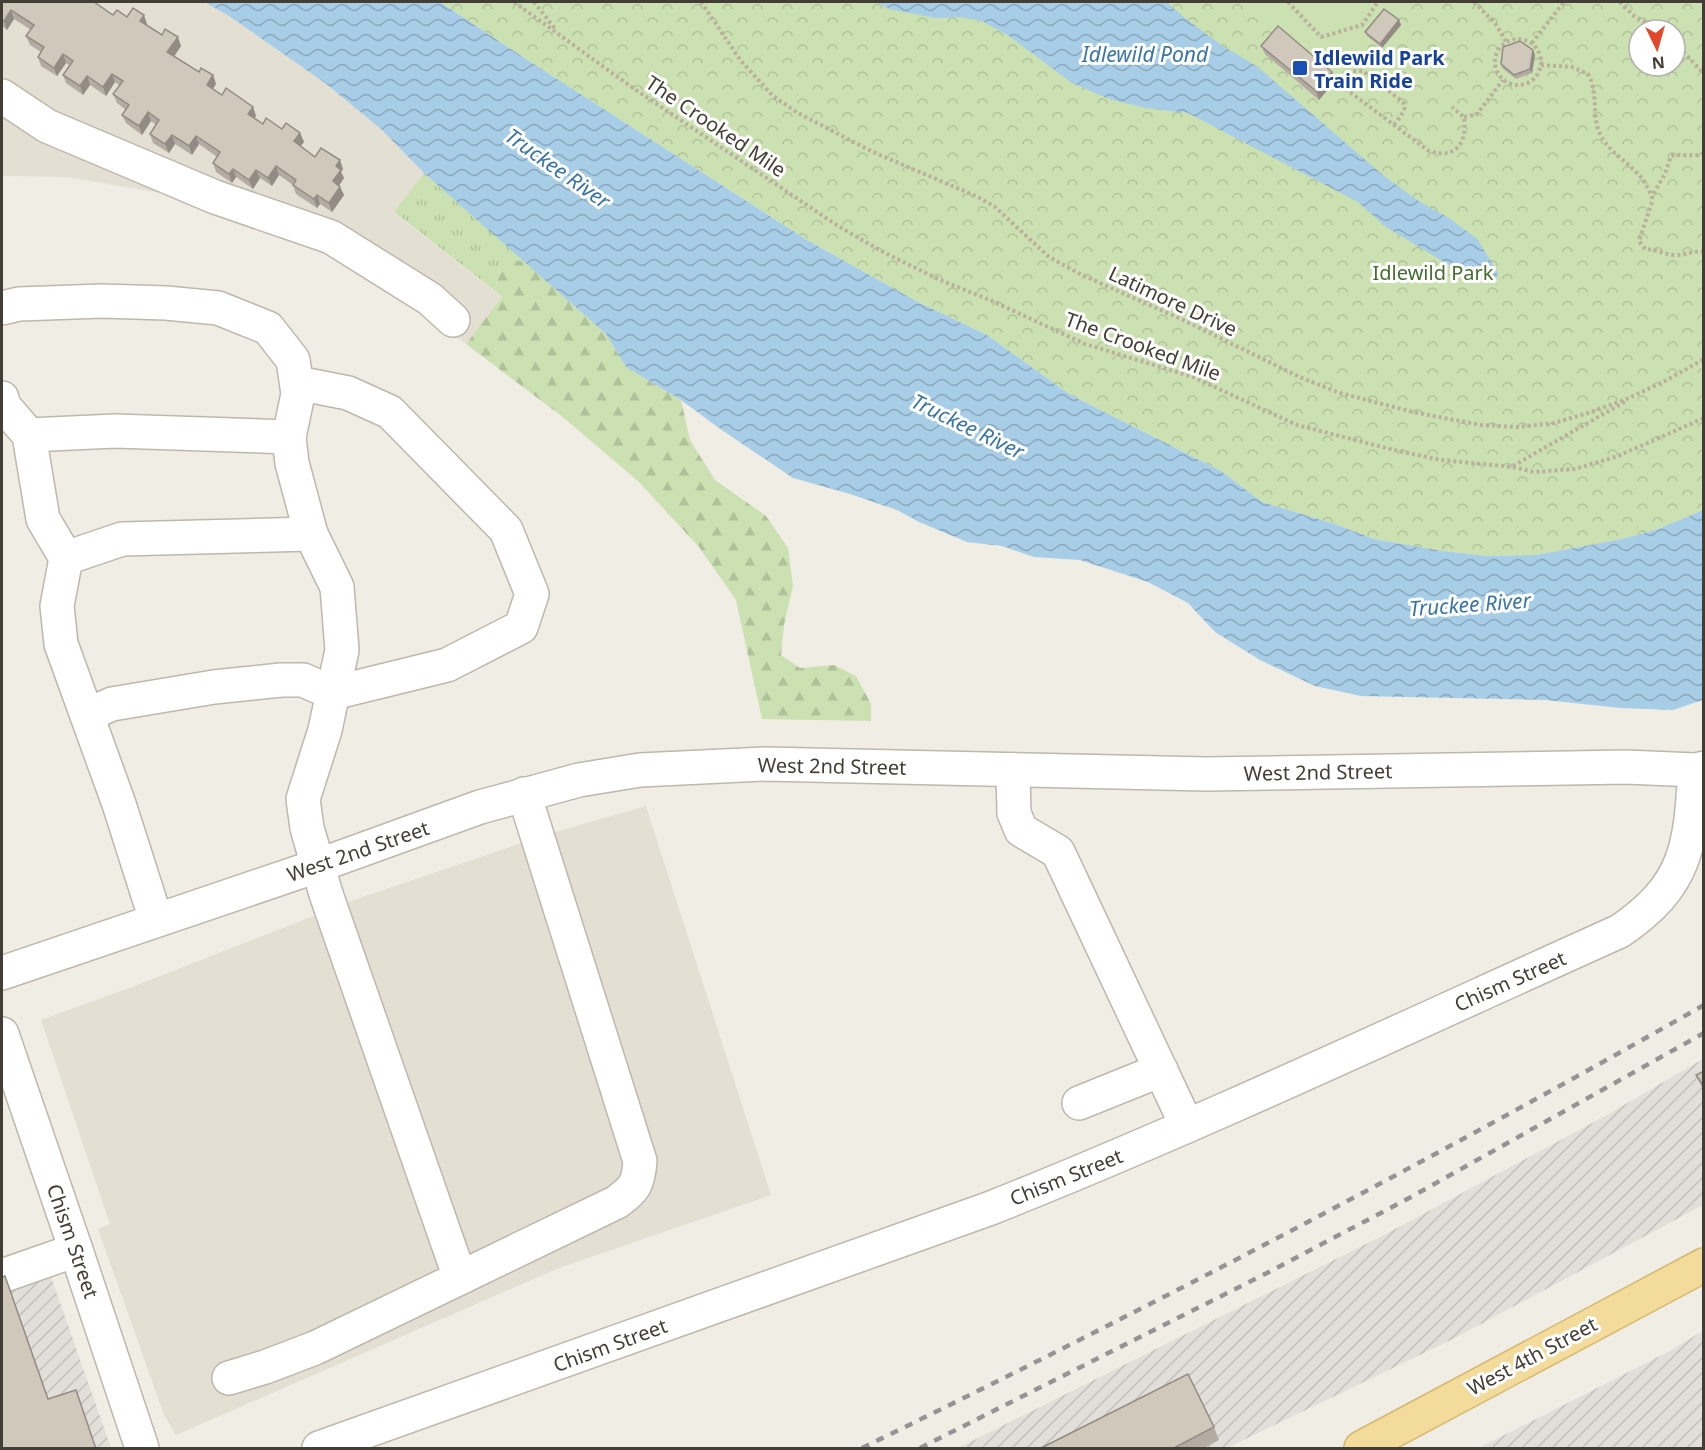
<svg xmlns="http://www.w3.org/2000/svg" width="1705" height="1450" viewBox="0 0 1705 1450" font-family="'Noto Sans',sans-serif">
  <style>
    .residential { fill: #e4dfd3 }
    .industrial { fill: url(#industrial-furrows) }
    .grass { fill: url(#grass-tufts) }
    .forest { fill: url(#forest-firs) }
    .park { fill: url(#park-crowns); fill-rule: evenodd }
    .garden { fill: #cbe1b2 }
    .water { fill: url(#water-waves) }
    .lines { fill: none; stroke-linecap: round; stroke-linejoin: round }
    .minor-casing { stroke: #beb7ac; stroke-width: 36 }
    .major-casing { stroke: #d6b76d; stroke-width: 36 }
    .path { stroke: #bbb09b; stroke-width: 4; stroke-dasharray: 3 3; stroke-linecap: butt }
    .minor { stroke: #fff; stroke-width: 33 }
    .major { stroke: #f3db9b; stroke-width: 33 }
    .rail { stroke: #949494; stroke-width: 4.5; stroke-dasharray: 8 8; stroke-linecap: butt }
    .wall { fill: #b4aca2 }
    .shaded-wall { fill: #928c84 }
    .building { fill: #d1c8bc; stroke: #928c84; stroke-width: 1.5 }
    .transit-dot { fill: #1a4fb4; stroke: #fff; stroke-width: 2 }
    .labels { text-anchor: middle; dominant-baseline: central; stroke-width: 6; stroke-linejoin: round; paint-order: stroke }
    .transit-label { font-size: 20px; font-weight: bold; fill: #164399; stroke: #fff; text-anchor: start }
    .street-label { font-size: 20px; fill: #423d35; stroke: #fff }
    .park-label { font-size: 20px; fill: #466d2f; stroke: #fff }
    .water-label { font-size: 21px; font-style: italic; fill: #3b75a2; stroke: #fff }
  </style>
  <defs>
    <pattern id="industrial-furrows" width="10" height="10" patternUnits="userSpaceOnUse" patternTransform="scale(1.5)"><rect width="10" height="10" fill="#e2dfda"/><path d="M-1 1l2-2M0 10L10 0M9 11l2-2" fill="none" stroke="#c3c0bc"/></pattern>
    <pattern id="grass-tufts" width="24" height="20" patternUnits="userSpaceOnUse" patternTransform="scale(1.5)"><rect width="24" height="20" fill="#cbe1b2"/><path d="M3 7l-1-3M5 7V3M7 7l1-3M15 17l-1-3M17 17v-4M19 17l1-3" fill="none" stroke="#b0c29a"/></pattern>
    <pattern id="forest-firs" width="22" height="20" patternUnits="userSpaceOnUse" patternTransform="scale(1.5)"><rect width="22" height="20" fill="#cbe1b2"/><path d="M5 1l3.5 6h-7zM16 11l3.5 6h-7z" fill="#b0c29a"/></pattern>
    <pattern id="park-crowns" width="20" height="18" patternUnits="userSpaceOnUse" patternTransform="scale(1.5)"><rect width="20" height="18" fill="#cbe1b2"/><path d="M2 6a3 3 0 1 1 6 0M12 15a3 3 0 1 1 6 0" fill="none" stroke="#b0c29a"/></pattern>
    <pattern id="water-waves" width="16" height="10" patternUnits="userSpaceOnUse" patternTransform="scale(1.5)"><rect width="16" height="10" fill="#a7cde7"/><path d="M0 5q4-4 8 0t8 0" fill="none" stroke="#8aa8bc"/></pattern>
  </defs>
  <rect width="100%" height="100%" fill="#f0ede5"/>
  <g class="residential">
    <polygon points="2,2 204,2 229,16 325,83 382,130 424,173 394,213 502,297 466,344 365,271 317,245 167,194 67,177 2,176"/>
    <polygon points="646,806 771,1195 559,1268 176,1435 164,1415 98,1229 110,1224 41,1020 132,987 362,897 555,832"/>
  </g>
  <g class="industrial">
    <polygon points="1703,1059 1703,1205 1453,1339 1227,1448 958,1448 1386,1234 1607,1115"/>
    <polygon points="50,1274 111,1448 2,1448 2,1291"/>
    <polygon points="1703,1331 1703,1448 1479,1448 1666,1353"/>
  </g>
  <polygon class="grass" points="424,173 526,262 505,260 499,272 495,291 394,212"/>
  <polygon class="forest" points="505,259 526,262 606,334 626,367 681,400 690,440 715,480 766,516 788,548 793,586 784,625 781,655 800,668 834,665 856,676 871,704 871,721 762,719 736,600 699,547 639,482 564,418 466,344 502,297 495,291 499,272"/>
  <path class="park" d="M440 2H1703V510L1658 529 1622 539 1536 555 1487 556 1443 551 1374 539 1335 524 1262 502 1221 471 1069 394 987 335 914 300 807 240 526 59ZM1639 30H1675V66H1639Z"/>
  <polygon class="garden" points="1254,2 1401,2 1335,81 1267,19"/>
  <g class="water">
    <polygon points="204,2 440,2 526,59 807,240 914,300 987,335 1069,394 1221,471 1262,502 1335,524 1374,539 1443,551 1487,556 1536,555 1622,539 1658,529 1703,510 1703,700 1673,710 1620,708 1546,700 1361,696 1315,686 1260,660 1215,632 1188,603 1148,582 1080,560 1034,557 1002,546 967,542 919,522 897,510 850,494 793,478 719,428 681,400 626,367 606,334 424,173 382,130 325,83 229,16"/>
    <polygon points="875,2 1167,2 1185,18 1221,45 1258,67 1384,176 1420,202 1449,218 1477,239 1498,272 1496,280 1487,282 1464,274 1386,227 1358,202 1188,113 1146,108 1109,99 1072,83 1009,36 982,21 960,17 935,18 889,9"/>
  </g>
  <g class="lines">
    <defs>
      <g id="minor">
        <polyline points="2,96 47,126 215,197 331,237 430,299 453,320"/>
        <polyline points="2,308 19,304 102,301 166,303 218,308 268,328 293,360 298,394 289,437 292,463 311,534 337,587 342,650 325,730 303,799 307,828 326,894 460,1278"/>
        <polyline points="2,398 4,406 29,435 43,519 66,558 57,606 61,644 119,804 156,920"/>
        <polyline points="29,435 115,431 289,437"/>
        <polyline points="66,558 122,539 311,534"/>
        <polyline points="87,715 112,704 214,687 281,680 303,680 333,693 447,665 521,627 532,594 506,530 390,412 348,393 297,383"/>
        <polyline points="1013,770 1014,813 1021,830 1058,852 1187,1126"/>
        <polyline points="2,973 317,866 480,807 579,780 640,770 765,764 1206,774 1626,767 1695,770 1704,768"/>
        <polyline points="2,1034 76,1250 142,1448"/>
        <polyline points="1079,1103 1161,1070"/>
        <polyline points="2,1276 76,1250"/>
        <path d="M229 1378 265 1367 315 1348 617 1202C635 1188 638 1185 640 1161L524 794"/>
        <path d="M319 1448 991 1208C1204 1123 1411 1025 1620 931 1688 884 1690 847 1695 770"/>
      </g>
      <polyline id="major" points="1361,1448 1704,1265"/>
    </defs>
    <use href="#minor" class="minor-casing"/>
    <use href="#major" class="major-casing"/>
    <g class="path">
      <polyline points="514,2 630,86 838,226 885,253 940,280 990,300 1085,344 1193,377 1297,425 1394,450 1441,460 1513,467 1534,472 1575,469 1618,456 1704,418"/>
      <polyline points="534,2 556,30"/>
      <polyline points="701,2 741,61 773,96 798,113 873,152 978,197 995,207 1049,257 1082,275 1181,319 1304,379 1340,393 1413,412 1481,425 1518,427 1554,423 1588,413 1629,398 1667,380 1704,359"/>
      <polyline points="1288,2 1321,37 1362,25 1378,2"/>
      <polyline points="1474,2 1495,23 1507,43"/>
      <polyline points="1620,2 1634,16 1660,30"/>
      <circle cx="1518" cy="62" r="23"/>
      <polyline points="1532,43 1564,2"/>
      <polyline points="1675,43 1704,74"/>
      <path d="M1541 65 1572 67 1588 74C1599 93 1591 115 1600 134 1608 151 1624 159 1636 172 1644 179 1647 187 1652 196"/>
      <polyline points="1464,117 1477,114 1503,80"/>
      <path d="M1394 125C1398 119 1403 114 1405 107L1403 102 1363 71H1351L1346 77 1347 90 1429 151C1455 160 1468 143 1464 117L1452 107"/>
      <path d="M1704 153C1694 158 1682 153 1671 156L1665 174 1652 196V202L1639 241 1645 249C1655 249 1664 254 1674 255 1684 256 1693 250 1704 252"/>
      <polyline points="1513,466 1626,401"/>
    </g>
    <use href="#minor" class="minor"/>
    <use href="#major" class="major"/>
    <g class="rail">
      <path d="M862 1448C1147 1309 1428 1162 1704 1005"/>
      <polyline points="920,1448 1267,1273 1411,1197 1704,1033"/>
    </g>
  </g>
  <g class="wall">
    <polygon points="2,2 97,2 98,4 113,15 127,17 147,24 147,25 162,35 181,46 174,56 199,72 213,75 216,84 213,89 222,95 253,107 256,116 254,118 263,124 300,133 304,142 300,146 315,157 343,169 341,172 344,178 339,186 344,195 332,212 320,204 317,208 296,194 293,185 279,175 272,186 260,178 253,189 236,177 232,183 216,172 213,163 217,157 199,144 192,155 175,144 169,153 153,143 150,134 156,125 151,121 142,135 126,123 122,115 126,110 117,103 113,94 120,86 115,82 106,96 90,85 83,95 66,83 63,75 69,65 66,63 57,76 41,66 38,57 41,52 30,45 26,36 31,30 14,19 7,30 2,26"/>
    <polygon points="1399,20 1401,25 1382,48 1367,36 1365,32"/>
    <polygon points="1261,46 1332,72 1335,81 1319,100 1265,54"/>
    <polygon points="1535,55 1532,73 1516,79 1502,68 1501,64"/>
    <polygon points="1704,1071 1704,1092 1696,1075"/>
    <polygon points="1214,1427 1219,1440 1202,1449 1039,1449"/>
  </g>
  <g class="shaded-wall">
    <polygon points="11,10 14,19 7,30 4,21"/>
    <polygon points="144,15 147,24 143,29 140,21"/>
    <polygon points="1399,20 1401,25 1382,48 1380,44"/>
    <polygon points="178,37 181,46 171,61 167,52"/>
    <polygon points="1533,50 1535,55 1532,73 1530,69"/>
    <polygon points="63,54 66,63 57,76 54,68"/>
    <polygon points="1332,72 1335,81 1319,100 1316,91"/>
    <polygon points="112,74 115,82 106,96 103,87"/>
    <polygon points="213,75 216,84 210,93 207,85"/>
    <polygon points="87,76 90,85 83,95 80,86"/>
    <polygon points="253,107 256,116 251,123 248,114"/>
    <polygon points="148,112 151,121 142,135 139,126"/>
    <polygon points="300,133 304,142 298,149 294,141"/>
    <polygon points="172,135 175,144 169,153 165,144"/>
    <polygon points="196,136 199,144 192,155 189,146"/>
    <polygon points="340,160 343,169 341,172 344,178 336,190 333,181 336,166"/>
    <polygon points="276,166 279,175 272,186 268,178"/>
    <polygon points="233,169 236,177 232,183 229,174"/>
    <polygon points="256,170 260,178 253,189 249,180"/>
    <polygon points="340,187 344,195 332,212 329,203"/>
    <polygon points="317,195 320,204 317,208 314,199"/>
  </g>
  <g class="building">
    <polygon points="2,2 94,2 113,15 117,10 127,17 133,8 144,15 140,21 162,35 165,29 178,37 167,52 199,72 201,68 213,75 207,85 222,95 226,88 253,107 248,114 263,124 266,118 282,129 286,123 300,133 294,141 315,157 321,148 340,160 336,166 341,170 333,181 340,187 329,203 317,195 314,199 293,185 296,180 276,166 268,178 256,170 249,180 233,169 229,174 213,163 220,152 196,136 189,146 172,135 165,144 150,134 159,120 148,112 139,126 122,115 129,105 113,94 123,81 112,74 103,87 87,76 80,86 63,75 73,61 63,54 54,68 38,57 44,47 26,36 34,25 11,10 4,21 2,20"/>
    <polygon points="1384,9 1399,20 1380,44 1365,32"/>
    <polygon points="1278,26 1332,72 1316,91 1261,46"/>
    <polygon points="1520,41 1533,50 1530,69 1514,75 1501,64 1503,47"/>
    <polygon points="1704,1071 1704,1087 1696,1075"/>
    <polygon points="5,1276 48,1399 76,1390 96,1449 2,1449 2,1278"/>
    <polygon points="1188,1374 1214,1427 1172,1449 1039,1449"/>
  </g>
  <rect class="transit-dot" x="1292" y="60" width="16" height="16" rx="3"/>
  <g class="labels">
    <g class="transit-label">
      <text x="1314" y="57">Idlewild Park<tspan x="1314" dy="23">Train Ride</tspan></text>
    </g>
    <g class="street-label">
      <text transform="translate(716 126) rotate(34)">The Crooked Mile</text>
      <text transform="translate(1173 301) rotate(25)">Latimore Drive</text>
      <text transform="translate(1143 346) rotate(20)">The Crooked Mile</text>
      <text transform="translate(832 766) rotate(1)">West 2nd Street</text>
      <text transform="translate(1318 772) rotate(-1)">West 2nd Street</text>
      <text transform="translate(358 851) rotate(-19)">West 2nd Street</text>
      <text transform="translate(1510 981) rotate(-24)">Chism Street</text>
      <text transform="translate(1066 1177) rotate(-22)">Chism Street</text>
      <text transform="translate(73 1241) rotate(71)">Chism Street</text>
      <text transform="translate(610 1345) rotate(-20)">Chism Street</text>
      <text transform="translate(1532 1356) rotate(-28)">West 4th Street</text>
    </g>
    <g class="park-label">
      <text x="1433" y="272">Idlewild Park</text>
    </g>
    <g class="water-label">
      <text x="1145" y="54">Idlewild Pond</text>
      <text transform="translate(558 168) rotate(35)">Truckee River</text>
      <text transform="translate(968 426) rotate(26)">Truckee River</text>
      <text transform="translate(1470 604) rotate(-4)">Truckee River</text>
    </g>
  </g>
  <rect width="1705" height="1450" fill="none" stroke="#423d35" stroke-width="6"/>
  <g transform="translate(1657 48) rotate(175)"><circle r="28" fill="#ffffff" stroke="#b3b1ae" stroke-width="1.5"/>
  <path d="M0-4.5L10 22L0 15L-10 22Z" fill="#e2472a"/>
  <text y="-9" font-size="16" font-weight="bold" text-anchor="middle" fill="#423d35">N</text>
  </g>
</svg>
